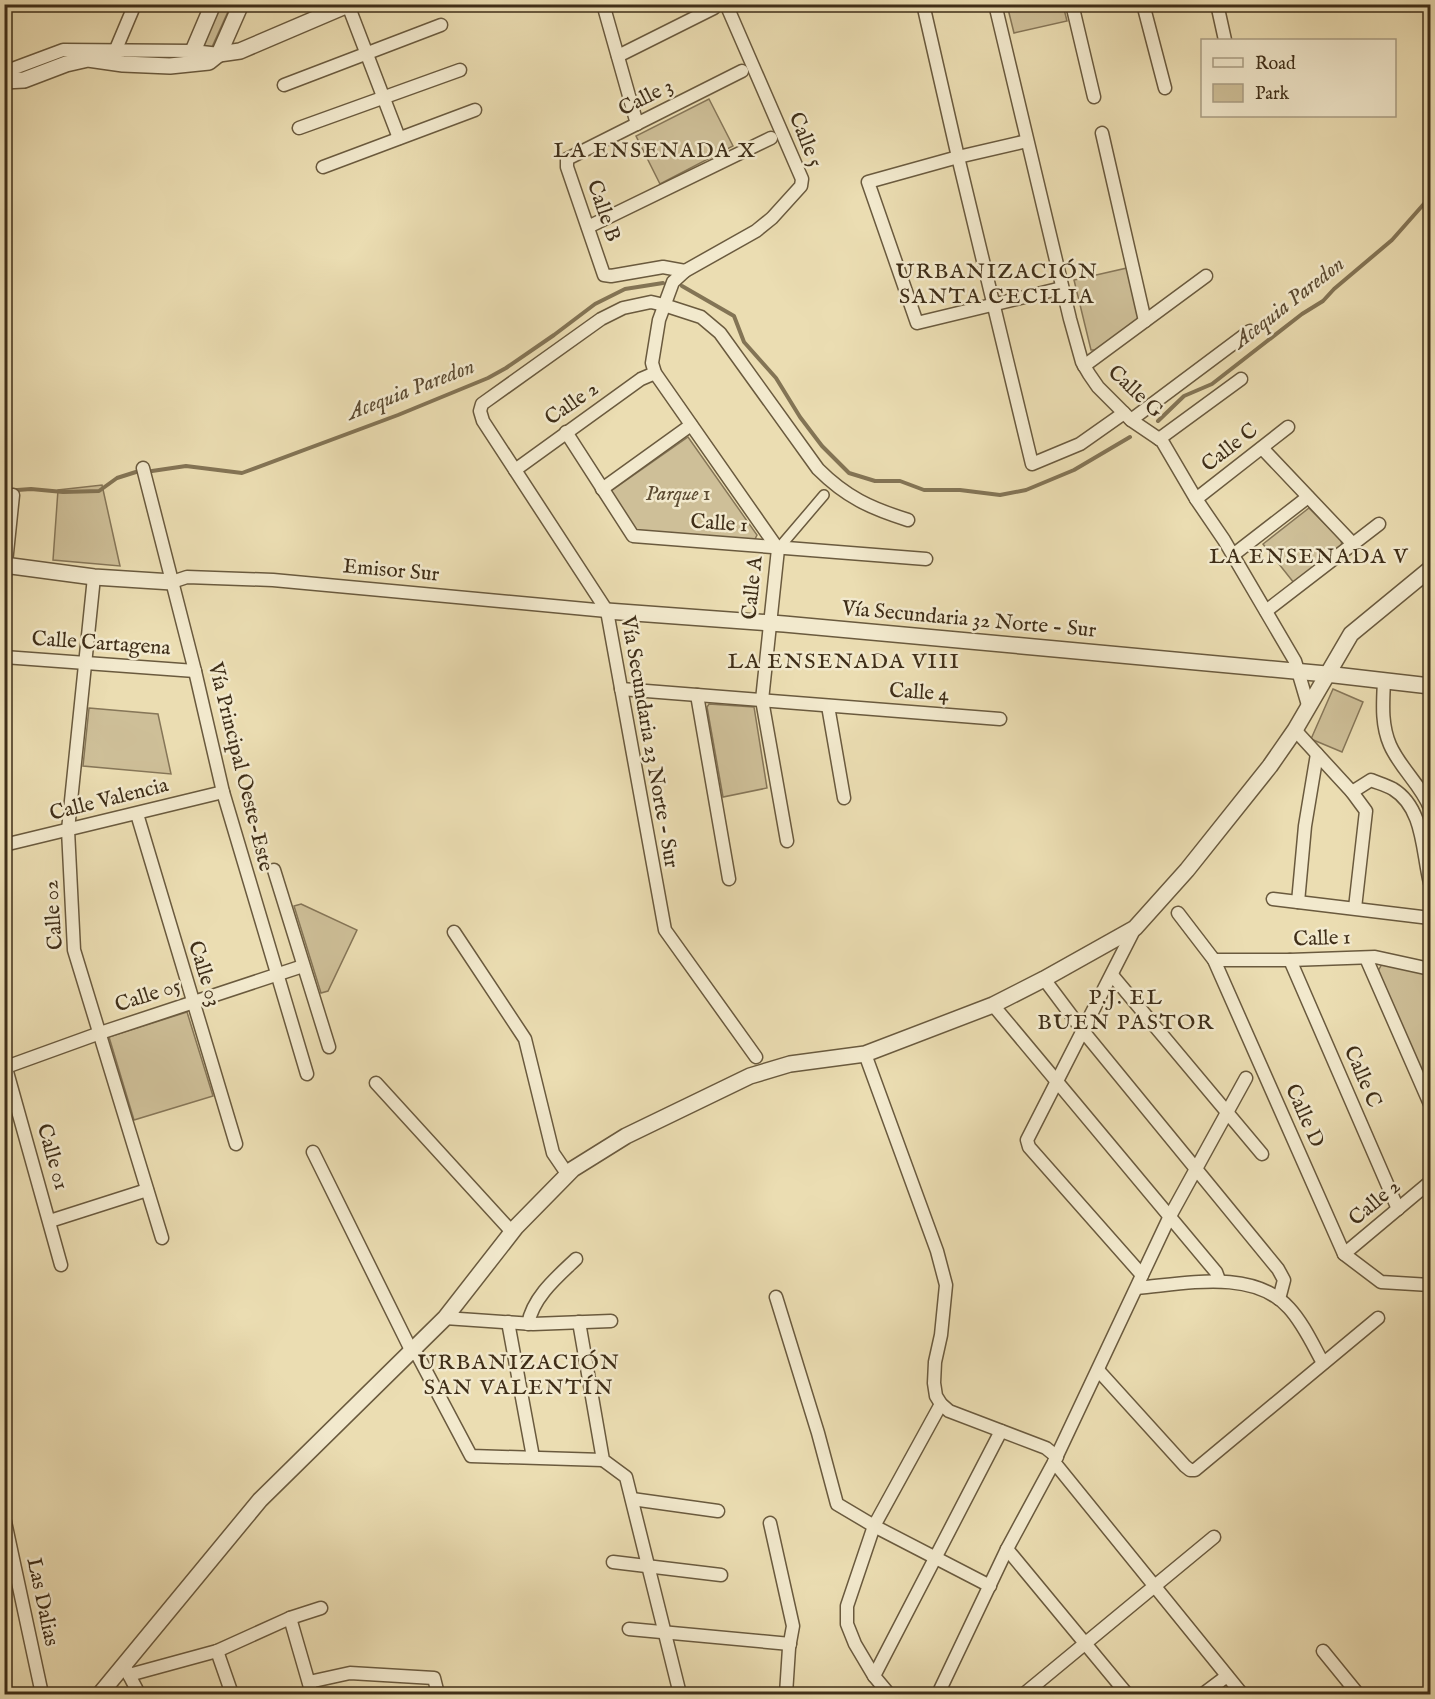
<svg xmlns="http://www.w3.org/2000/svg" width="1435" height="1699" viewBox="0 0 1435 1699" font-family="'IM FELL English',serif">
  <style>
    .green { fill: #cebf98; stroke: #867658; stroke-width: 1.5 }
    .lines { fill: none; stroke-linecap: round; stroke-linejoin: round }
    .stream { stroke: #837455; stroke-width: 4 }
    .pedestrian-casing { stroke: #6a5a3e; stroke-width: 12 }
    .minor-casing { stroke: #6a5a3e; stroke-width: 15 }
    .tertiary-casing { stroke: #6a5a3e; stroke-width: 18 }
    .pedestrian { stroke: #f2e9cd; stroke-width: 9 }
    .minor { stroke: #f2e9cd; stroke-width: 12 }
    .tertiary { stroke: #f2e9cd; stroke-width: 15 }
    .labels { text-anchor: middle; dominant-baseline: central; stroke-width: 5; stroke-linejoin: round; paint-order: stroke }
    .street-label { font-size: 21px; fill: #3f2e18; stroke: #f2e9cd }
    .park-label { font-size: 21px; font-style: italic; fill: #5c4b32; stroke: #f2e9cd }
    .neighbourhood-label { font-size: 22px; letter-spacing: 1.5px; fill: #3f2e18; stroke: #f2e9cd }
    .water-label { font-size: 22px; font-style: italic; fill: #5c4b32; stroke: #f2e9cd }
  </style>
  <rect width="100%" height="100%" fill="#ebddb2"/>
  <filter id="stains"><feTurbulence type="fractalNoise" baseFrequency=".00333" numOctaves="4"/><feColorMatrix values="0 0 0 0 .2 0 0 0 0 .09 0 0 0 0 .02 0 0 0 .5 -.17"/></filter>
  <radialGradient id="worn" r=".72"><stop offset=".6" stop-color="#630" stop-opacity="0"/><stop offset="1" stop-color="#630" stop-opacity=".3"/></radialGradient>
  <g class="green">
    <polygon points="219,5 231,5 212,47 201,46"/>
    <polygon points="1007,5 1063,5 1067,21 1014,33"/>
    <polygon points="709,99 733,146 660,184 636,136"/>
    <polygon points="1127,268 1141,317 1097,350 1091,350 1074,280"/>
    <polygon points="688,437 757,535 754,541 637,532 611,491"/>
    <polygon points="102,485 120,566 53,560 58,490"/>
    <polygon points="1309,508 1341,540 1342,547 1294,583 1263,544"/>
    <polygon points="1333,689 1363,702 1342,752 1311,739"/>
    <polygon points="709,704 754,707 767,788 723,797 707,707"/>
    <polygon points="89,708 158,714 171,774 83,766"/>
    <polygon points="301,904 357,930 328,991 321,993 294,906"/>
    <polygon points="1382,964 1430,974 1430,1094 1378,971"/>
    <polygon points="187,1012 213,1096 134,1120 109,1037"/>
  </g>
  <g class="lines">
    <g class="stream">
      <polyline points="682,286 734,316 744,342 776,378 800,417 822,446 849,473 875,481 900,481 924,490 960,490 1000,495 1026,490 1074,470 1130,437"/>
      <polyline points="1158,421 1184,396 1212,384 1302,314 1323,301 1334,289 1392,240 1430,197"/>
      <polyline points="152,471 186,466 242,473 398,415 488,378 506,368 554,335 595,304 625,289 663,283"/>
      <polyline points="4,491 31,489 63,492 99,491 117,478 139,471"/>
    </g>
    <defs>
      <polyline id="pedestrian" points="778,549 824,495"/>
      <g id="minor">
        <polyline points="603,4 637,124"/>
        <polyline points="726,4 802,179 801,186 772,218 756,231 685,271 673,282 659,320 652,363 655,373 778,549 762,700 787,841"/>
        <polyline points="923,4 958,157 1032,464 1080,444 1124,413"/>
        <polyline points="995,4 1070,319 1082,362 1089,374 1098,387 1131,420 1162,441 1196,499 1224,540 1295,661 1308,705"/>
        <polyline points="1072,4 1094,97"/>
        <polyline points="1143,4 1165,88"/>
        <polyline points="1217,4 1225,40"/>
        <polyline points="348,5 399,138"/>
        <polyline points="116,49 135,4"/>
        <polyline points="618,56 714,8"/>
        <polyline points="4,72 63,50 193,51 219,54"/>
        <polyline points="284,85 441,25"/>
        <polyline points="299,128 460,70"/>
        <polyline points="1102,133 1145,321"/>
        <polyline points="1027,141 958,157 868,182 917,323 1062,288"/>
        <polyline points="323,167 475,110"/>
        <polyline points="588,227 771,138"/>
        <polyline points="685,271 663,267 611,276 604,275 567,167 567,159 742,71"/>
        <polyline points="1084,366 1206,276"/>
        <polyline points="1131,420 1250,331"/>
        <polyline points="566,432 633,536 926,559"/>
        <polyline points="1159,439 1241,379"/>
        <polyline points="1262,448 1353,544"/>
        <polyline points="143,468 195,671 223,792 307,1074"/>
        <polyline points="515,470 641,379 655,373"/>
        <polyline points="602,489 691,425"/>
        <polyline points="1196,499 1288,427"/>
        <polyline points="1233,555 1308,497"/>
        <polyline points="94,577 68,830 74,950 162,1238"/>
        <polyline points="4,582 13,495"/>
        <polyline points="172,582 187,577 273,580 607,611"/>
        <polyline points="1266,611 1379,524"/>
        <polyline points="4,657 195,671"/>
        <path d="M1384 681C1383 703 1381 724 1390 745 1400 768 1421 785 1430 808"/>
        <polyline points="621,689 1000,719"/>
        <polyline points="697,695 729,879"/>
        <polyline points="828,706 844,798"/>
        <polyline points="1295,730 1352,792 1366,811 1355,908"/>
        <path d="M1352 792 1371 780C1378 783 1386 785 1393 789 1424 808 1422 851 1430 883"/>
        <polyline points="137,814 236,1144"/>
        <polyline points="4,845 223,792"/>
        <polyline points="274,870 329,1047"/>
        <polyline points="1273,899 1430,918"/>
        <polyline points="1298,902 1305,826 1317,754"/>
        <polyline points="1178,913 1214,960 1344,1254 1381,1282 1430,1285"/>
        <polyline points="1135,928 1027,1140 1029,1147 1142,1275"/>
        <polyline points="454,932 525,1039 553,1153 568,1175"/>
        <polyline points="1366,958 1430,1104"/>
        <polyline points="1214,960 1290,960 1375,957 1430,969"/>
        <polyline points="1290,960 1398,1209"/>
        <polyline points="1112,975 1262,1154"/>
        <polyline points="1044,979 1083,1031 1278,1269 1284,1280 1279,1299"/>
        <polyline points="993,1005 1216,1272 1219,1280"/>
        <polyline points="865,1054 937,1251 946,1285 941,1335 935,1362 934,1383 936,1396 941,1404 949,1411 1046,1448 1057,1457"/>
        <path d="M756 1057 665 930 607 611 483 421 480 411 482 404 601 319 623 308 651 302 664 305 701 317 720 333 818 469C846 497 870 508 908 520"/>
        <polyline points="4,1061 61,1265"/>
        <polyline points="6,1067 100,1033 303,966"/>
        <polyline points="376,1083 512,1232"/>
        <polyline points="313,1152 412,1352 418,1356 471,1456 603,1460"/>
        <polyline points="50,1221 147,1190"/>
        <polyline points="1344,1254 1430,1182"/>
        <path d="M1137 1288C1184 1284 1253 1268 1289 1308 1303 1323 1313 1345 1323 1363"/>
        <polyline points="776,1297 818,1433 837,1504 874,1526 990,1586"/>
        <polyline points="445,1318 533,1324 611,1321"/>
        <polyline points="508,1322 533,1457"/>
        <polyline points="579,1322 603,1460 626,1477 680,1694"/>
        <path d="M528 1324C533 1297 557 1277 576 1259"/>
        <polyline points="1098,1370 1185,1466 1190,1470 1195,1470 1378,1318"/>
        <polyline points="1054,1462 1242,1694"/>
        <polyline points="632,1499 718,1511"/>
        <polyline points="4,1517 42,1694"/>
        <polyline points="770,1523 793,1626 789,1648 786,1694"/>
        <polyline points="1007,1549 1127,1694"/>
        <polyline points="613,1562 721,1575"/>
        <polyline points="290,1618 312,1694"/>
        <polyline points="629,1629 790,1644"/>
        <polyline points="217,1651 232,1694"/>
        <polyline points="1323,1651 1358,1694"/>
        <polyline points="126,1669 139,1694"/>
        <polyline points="129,1675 217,1651 290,1618 321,1608"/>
        <polyline points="874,1676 1001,1431"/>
        <polyline points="309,1682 350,1673 434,1678 438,1694"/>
        <polyline points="889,1694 874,1676 855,1644 847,1624 847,1606 874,1526 941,1404"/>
        <polyline points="938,1694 1007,1549 1054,1462 1169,1218 1246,1078"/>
        <polyline points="1024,1694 1214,1537"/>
        <polyline points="1203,1694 1227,1676"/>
      </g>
      <g id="tertiary">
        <polyline points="193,51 213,4"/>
        <polyline points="219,54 240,51 350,4"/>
        <polyline points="4,81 24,80 66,64 88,59 123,64 170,66 209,62 219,54 241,4"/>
        <polyline points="4,565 94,577 172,582"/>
        <polyline points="607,611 784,624 1326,674 1430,686"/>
        <polyline points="100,1694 260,1500 445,1318 516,1227 573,1169 626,1136 750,1076 790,1064 865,1054 993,1005 1044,979 1135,928 1187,870 1270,766 1295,730 1351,634 1430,569"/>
      </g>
    </defs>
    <use href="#pedestrian" class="pedestrian-casing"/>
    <use href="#minor" class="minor-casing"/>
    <use href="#tertiary" class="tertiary-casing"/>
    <use href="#pedestrian" class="pedestrian"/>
    <use href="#minor" class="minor"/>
    <use href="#tertiary" class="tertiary"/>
  </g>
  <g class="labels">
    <g class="street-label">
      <text transform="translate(646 98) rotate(-27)">Calle 3</text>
      <text transform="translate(805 140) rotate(68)">Calle 5</text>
      <text transform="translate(603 211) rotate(71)">Calle B</text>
      <text transform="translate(1135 392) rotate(43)">Calle G</text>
      <text transform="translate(572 404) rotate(-35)">Calle 2</text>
      <text transform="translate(1230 448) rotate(-38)">Calle C</text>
      <text transform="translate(719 524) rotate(4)">Calle 1</text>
      <text transform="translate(391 571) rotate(5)">Emisor Sur</text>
      <text transform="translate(753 588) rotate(-84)">Calle A</text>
      <text transform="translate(969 620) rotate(5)">Vía Secundaria 32 Norte - Sur</text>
      <text transform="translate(101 644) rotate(4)">Calle Cartagena</text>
      <text transform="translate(919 693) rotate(4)">Calle 4</text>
      <text transform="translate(649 742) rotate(80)">Vía Secundaria 23 Norte - Sur</text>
      <text transform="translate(240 767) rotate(76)">Vía Principal Oeste-Este</text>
      <text transform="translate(109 800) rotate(-14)">Calle Valencia</text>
      <text transform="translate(54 915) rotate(-94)">Calle 02</text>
      <text transform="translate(1322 939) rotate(-2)">Calle 1</text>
      <text transform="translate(204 974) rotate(73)">Calle 03</text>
      <text transform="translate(148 996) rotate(-18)">Calle 05</text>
      <text transform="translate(1362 1077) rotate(67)">Calle C</text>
      <text transform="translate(1304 1116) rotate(66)">Calle D</text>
      <text transform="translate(52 1157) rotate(74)">Calle 01</text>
      <text transform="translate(1375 1203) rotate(-40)">Calle 2</text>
      <text transform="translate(42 1602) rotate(78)">Las Dalias</text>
    </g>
    <g class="park-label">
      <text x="678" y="494">Parque 1</text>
    </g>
    <g class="neighbourhood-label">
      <text x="655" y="151">LA ENSENADA X</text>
      <text x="997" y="272">URBANIZACIÓN<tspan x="997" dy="25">SANTA CECILIA</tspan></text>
      <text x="1309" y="557">LA ENSENADA V</text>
      <text x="844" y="662">LA ENSENADA VIII</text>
      <text x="1126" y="998">P.J. EL<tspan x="1126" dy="25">BUEN PASTOR</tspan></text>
      <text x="519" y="1363">URBANIZACIÓN<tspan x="519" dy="25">SAN VALENTÍN</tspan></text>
    </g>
    <g class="water-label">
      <text transform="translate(1289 303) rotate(-38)">Acequia Paredon</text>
      <text transform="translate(411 390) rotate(-21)">Acequia Paredon</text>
    </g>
  </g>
  <rect width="1435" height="1699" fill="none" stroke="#ebddb2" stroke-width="24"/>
  <rect x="6" y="6" width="1423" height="1687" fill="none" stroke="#3f2e18" stroke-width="3"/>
  <rect x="12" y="12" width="1411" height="1675" fill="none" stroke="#3f2e18" stroke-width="1.5"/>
  <rect x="1201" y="39" width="195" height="78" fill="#f2e9cd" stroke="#aa9e85" stroke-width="1.5"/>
  <rect x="1213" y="58" width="30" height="9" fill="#f2e9cd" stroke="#aa9e85" stroke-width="1.5"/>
  <text x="1255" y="69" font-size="18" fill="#3f2e18">Road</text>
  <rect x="1213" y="84" width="30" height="18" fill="#cebf98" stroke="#aa9e85" stroke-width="1.5"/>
  <text x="1255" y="99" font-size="18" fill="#3f2e18">Park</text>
  <rect width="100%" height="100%" filter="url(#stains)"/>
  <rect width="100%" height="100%" fill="url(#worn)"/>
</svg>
